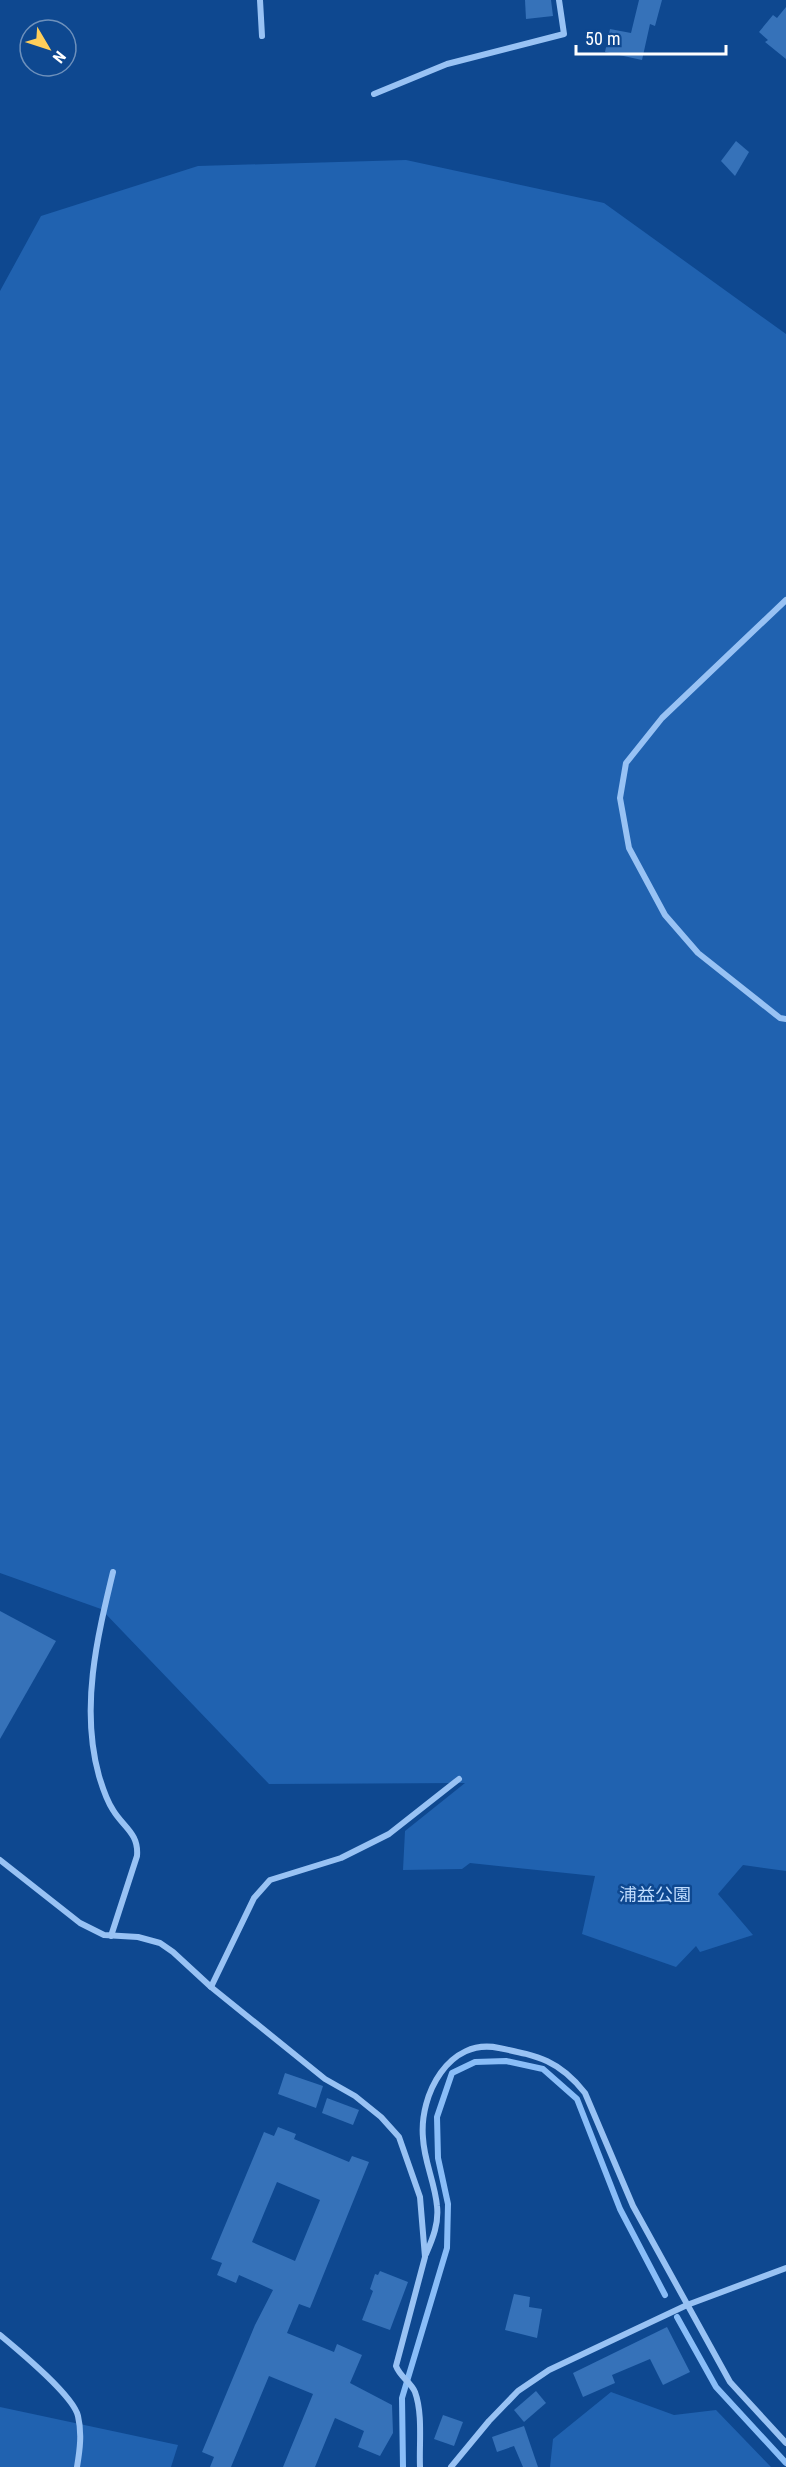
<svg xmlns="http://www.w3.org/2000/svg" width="786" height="2467" viewBox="0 0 786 2467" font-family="'Roboto Condensed','Noto Sans JP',sans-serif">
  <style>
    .green { fill: #2062b0 }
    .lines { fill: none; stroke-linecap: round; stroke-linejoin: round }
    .stream { stroke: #89bdf8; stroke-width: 6 }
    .building { fill: #3672b9; fill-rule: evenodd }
    .street { stroke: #98c2f4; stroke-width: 6 }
    .labels { text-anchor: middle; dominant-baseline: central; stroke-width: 5; stroke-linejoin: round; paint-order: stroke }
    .park-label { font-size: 18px; fill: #bfdcfe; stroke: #0e4890 }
  </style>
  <rect width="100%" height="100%" fill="#0e4890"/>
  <g class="green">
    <polygon points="406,160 604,203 786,334 786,1871 743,1865 718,1894 753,1935 700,1952 696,1946 676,1967 582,1934 595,1876 470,1863 462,1869 403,1870 405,1831 465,1783 269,1784 101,1609 0,1573 0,291 41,216 198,166"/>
    <polygon points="611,2392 674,2415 716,2410 771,2467 550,2467 553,2439"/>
    <polygon points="0,2407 178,2445 171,2467 0,2467"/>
  </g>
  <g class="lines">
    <g class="stream">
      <polyline points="677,2317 716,2387 786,2463"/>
      <polyline points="403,2467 402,2398 447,2248 448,2204 438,2158 437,2117 452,2073 475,2062 506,2061 543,2069 577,2099 620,2209 665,2295"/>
    </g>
  </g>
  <g class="building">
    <polygon points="525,0 551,0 553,16 526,19"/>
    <polygon points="639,0 662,0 655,26 650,24 642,60 605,52 610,29 631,33"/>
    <polygon points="786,7 786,59 765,42 768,40 759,32 773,15 777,18"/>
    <polygon points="736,141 749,152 735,176 721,161"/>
    <polygon points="0,1611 56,1641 0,1739"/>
    <polygon points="285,2073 323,2086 316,2108 278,2094"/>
    <polygon points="327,2098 359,2110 353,2125 322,2113"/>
    <path d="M278 2127 296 2134 294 2139 349 2162 352 2156 369 2162 310 2308 299 2304 287 2333 334 2352 337 2344 362 2355 350 2383 392 2405 393 2433 380 2456 358 2447 364 2431 335 2418 315 2467H283L313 2394 269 2376 231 2467H210L214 2457 202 2452 255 2325 273 2290 239 2275 236 2283 217 2275 222 2263 211 2259 264 2132 274 2136ZM277 2182 320 2200 295 2261 252 2242Z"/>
    <polygon points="380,2271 408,2282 390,2330 362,2320 373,2291 370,2289 375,2274 378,2275"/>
    <polygon points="514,2294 530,2297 529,2307 542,2309 537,2338 505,2330"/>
    <polygon points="667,2327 690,2372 663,2385 650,2359 612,2375 615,2383 583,2397 573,2373"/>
    <polygon points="536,2391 546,2403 524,2422 514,2410"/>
    <polygon points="443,2415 463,2422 454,2446 434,2439"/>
    <polygon points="524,2426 538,2467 523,2467 514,2446 497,2452 492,2437"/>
  </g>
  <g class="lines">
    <g class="street">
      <polyline points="260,0 262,36"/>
      <polyline points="374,94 447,64 564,34 559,0"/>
      <polyline points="786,600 662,718 626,763 620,798 629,848 665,915 698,953 780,1018 786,1019"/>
      <path d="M0 1860 80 1923 104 1935 138 1937 160 1943 173 1952 211 1987 325 2079 355 2096 381 2117 399 2137 420 2197 425 2257 396 2366C400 2377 411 2382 415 2392 423 2414 419 2444 420 2467"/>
      <path d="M111 1936 137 1856C139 1833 123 1827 113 1810 107 1801 102 1786 99 1776 80 1708 97 1638 113 1572"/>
      <polyline points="211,1987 254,1898 270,1880 341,1858 389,1834 459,1779"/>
      <path d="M426 2254C433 2238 439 2223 437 2206 435 2183 424 2161 423 2138 419 2095 449 2037 499 2048 538 2056 559 2060 585 2093L633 2206 730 2382 786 2443"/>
      <path d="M0 2335C18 2350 73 2395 78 2416 82 2433 80 2449 77 2467"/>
      <polyline points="451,2467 489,2421 518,2391 549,2370 687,2305 786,2268"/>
    </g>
  </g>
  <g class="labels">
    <g class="park-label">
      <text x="655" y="1894">浦益公園</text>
    </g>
  </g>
  <g transform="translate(48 48) rotate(129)"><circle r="28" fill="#0e4890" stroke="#6e91bc" stroke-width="1.5"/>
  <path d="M0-4.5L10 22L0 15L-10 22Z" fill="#ffce5a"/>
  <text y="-9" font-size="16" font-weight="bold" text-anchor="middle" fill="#ffffff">N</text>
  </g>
  <path d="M576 45v9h150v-9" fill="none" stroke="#ffffff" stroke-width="3"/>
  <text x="585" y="45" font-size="18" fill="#ffffff" stroke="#0e4890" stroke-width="4.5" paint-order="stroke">50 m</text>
</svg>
